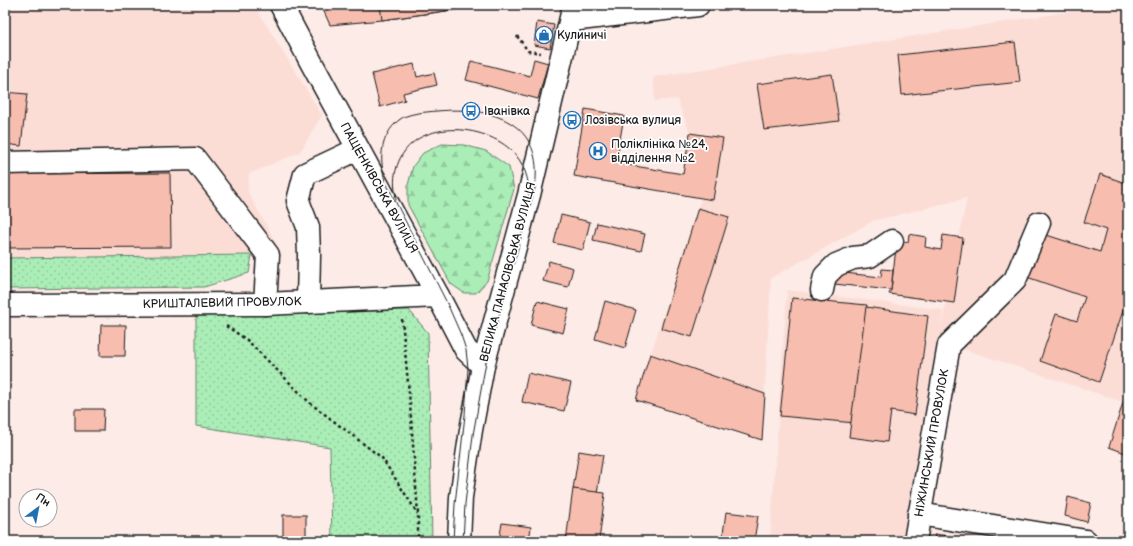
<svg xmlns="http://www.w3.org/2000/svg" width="1133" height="546" viewBox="0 0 1133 546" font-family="'Balsamiq Sans',sans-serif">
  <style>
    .built { fill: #fbddd6 }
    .grass { fill: url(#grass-dots); stroke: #63846a }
    .forest { fill: url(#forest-firs); stroke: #63846a }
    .building { fill: #f7bdae; stroke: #1c1c1c }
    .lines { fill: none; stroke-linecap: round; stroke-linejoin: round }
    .minor-casing { stroke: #1c1c1c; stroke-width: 25 }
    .path { stroke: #1c1c1c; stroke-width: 2.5; stroke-dasharray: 3 3; stroke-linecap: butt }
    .minor { stroke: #fff; stroke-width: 22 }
    .tram { stroke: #1c1c1c; stroke-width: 1 }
    .labels { text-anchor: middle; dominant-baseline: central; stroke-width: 3.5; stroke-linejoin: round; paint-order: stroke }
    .poi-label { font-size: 12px; fill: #1c1c1c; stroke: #fff; text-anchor: start }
    .street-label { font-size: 12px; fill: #1c1c1c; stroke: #fff }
  </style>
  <defs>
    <pattern id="grass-dots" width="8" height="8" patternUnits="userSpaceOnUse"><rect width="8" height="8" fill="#aaedb7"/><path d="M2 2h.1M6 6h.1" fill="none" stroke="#92cb9d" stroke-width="1.8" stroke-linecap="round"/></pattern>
    <pattern id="forest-firs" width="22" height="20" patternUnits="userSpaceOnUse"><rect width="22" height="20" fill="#aaedb7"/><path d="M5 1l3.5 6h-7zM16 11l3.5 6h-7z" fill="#92cb9d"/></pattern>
  </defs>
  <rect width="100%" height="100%" fill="#fdebe7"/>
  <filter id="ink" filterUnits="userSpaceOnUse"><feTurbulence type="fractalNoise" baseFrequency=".025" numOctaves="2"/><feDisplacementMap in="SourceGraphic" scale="8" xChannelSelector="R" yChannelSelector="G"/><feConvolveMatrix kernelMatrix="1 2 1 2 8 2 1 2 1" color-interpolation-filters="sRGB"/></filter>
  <g filter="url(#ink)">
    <g class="built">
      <polygon points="5,5 254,5 322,115 300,152 249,174 248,192 283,256 252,255 5,258"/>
      <polygon points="1112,5 1128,5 1128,388 1123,402 939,341 908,541 770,541 787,290 943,310 941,328 967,198 873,221 771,278 762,440 636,400 698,208 723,139 690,133 677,99 655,101 653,77"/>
    </g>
    <g class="grass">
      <polygon points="252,255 249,273 204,287 5,289 5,258"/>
      <polygon points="409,310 428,333 432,541 332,541 330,447 196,426 196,316"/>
    </g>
    <polygon class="forest" points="442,144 464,145 486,151 509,167 514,189 487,281 476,293 464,293 451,284 408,205 408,185 413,166 423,153"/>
    <g class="building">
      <polygon points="321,5 490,5 382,20 330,25"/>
      <polygon points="380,5 479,5 479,6 382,20"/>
      <polygon points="537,22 554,25 550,48 534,45"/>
      <polygon points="1015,42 1020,82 902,95 898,55"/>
      <polygon points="534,59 548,63 538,99 466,80 471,61 530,76"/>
      <polygon points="414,64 417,77 434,73 437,85 403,93 405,100 380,107 372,74"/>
      <polygon points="832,74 839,121 764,130 757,84"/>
      <polygon points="5,92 27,94 21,146 5,144"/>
      <polygon points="585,109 624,116 616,163 683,174 690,133 723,138 713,200 574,176"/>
      <polygon points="170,173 171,247 5,248 5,174"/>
      <polygon points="1100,174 1128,184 1128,296 1099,382 1040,361 1056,314 1077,321 1085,297 1024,276 1040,233 1100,252 1106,230 1084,222"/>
      <polygon points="698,208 729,217 692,337 661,328"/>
      <polygon points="561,215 590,222 583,250 554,243"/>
      <polygon points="597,223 645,234 641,251 593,240"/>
      <polygon points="909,234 926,237 925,247 941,250 943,235 963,238 954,303 889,294 891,290 897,240 908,242"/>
      <polygon points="549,261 573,268 568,287 543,281"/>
      <polygon points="882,269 893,270 891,290 834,284 835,272 881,277"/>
      <polygon points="792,298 867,305 855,423 780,416"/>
      <polygon points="537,301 569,309 563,333 531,325"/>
      <polygon points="605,301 636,310 625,348 595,339"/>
      <polygon points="866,307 928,316 915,415 891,411 887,442 849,437"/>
      <polygon points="101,325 126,325 125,356 100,356"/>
      <polygon points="650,354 765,394 762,440 636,400"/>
      <polygon points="528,373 571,383 564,411 522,402"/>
      <polygon points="1128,387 1128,454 1109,447"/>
      <polygon points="75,409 104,409 103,431 75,431"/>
      <polygon points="579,451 603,455 597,493 573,489"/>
      <polygon points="573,489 605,493 599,541 566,541"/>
      <polygon points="1068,497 1091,503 1087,522 1065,516"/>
      <polygon points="726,512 758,516 754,541 722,541"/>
      <rect x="283" y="515" width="23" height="26"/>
      <polygon points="502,523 531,527 529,541 499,541"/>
      <polygon points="935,534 973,540 934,541"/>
    </g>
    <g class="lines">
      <defs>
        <g id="minor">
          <polyline points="281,5 311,62 438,296 466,350 483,366"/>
          <polyline points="571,20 698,5"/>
          <polyline points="5,163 195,159 268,255 265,304"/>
          <polyline points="822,290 825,276 836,265 853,258 870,256 892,241"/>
          <polyline points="308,302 309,255 308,227 298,201 305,174 358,149"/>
          <polyline points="5,305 265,304 438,296"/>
          <polyline points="919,514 1086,541"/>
          <polyline points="459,541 461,497 471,430 483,366 529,195 574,5"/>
          <polyline points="915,541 949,345 1015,280 1039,223"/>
        </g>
      </defs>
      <use href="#minor" class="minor-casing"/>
      <g class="path">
        <polyline points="517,36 528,51 541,53"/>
        <polyline points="402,319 410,404 418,514 418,541"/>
        <polyline points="226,326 247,340 310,403 382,458 418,514"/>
      </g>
      <use href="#minor" class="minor"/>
      <g class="tram">
        <path d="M396 200C395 190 393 180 396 170 408 119 479 121 511 150 524 162 530 180 529 198"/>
        <path d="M453 541 455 504 465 415 468 368 466 350 461 335 447 303 385 181C379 158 380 136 399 120 407 113 427 112 437 111 492 106 545 122 535 188L486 362 473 435 465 504 463 541"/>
      </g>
    </g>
  </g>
  <defs>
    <symbol id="shop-ring" viewBox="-11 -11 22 22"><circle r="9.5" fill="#fff" stroke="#1f6fb2" stroke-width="1.5"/><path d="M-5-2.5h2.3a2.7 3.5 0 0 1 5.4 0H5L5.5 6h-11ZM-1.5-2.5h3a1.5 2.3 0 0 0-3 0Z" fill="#1f6fb2"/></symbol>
    <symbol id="bus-ring" viewBox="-11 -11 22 22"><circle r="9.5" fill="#fff" stroke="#1f6fb2" stroke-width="1.5"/><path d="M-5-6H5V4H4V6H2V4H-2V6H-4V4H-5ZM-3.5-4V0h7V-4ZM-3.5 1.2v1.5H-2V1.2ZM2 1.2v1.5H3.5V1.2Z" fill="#1f6fb2"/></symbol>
    <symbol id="hospital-ring" viewBox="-11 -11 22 22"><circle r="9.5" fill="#fff" stroke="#1f6fb2" stroke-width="1.5"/><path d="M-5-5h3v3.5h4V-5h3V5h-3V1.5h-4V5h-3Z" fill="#1f6fb2"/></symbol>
  </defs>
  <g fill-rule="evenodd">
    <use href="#shop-ring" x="534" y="25" width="20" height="20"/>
    <use href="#bus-ring" x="461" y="101" width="20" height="20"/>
    <use href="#bus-ring" x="562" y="110" width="20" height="20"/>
    <use href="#hospital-ring" x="588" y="141" width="20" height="20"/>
  </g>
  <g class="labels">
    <g class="poi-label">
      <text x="557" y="35">Кулиничі</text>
      <text x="484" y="111">Іванівка</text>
      <text x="585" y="120">Лозівська вулиця</text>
      <text x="611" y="144">Поліклініка №24,<tspan x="611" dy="14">відділення №2</tspan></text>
    </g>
    <g class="street-label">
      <text transform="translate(379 188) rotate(61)">ПАЩЕНКІВСЬКА ВУЛИЦЯ</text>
      <text transform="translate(508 272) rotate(-75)">ВЕЛИКА ПАНАСІВСЬКА ВУЛИЦЯ</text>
      <text transform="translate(222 303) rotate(-1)">КРИШТАЛЕВИЙ ПРОВУЛОК</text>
      <text transform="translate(932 443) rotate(-80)">НІЖИНСЬКИЙ ПРОВУЛОК</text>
    </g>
  </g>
  <rect width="1133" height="546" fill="none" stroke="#fff" stroke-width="20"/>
  <rect x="10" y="10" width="1113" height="526" fill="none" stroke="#1c1c1c" stroke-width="1.5" filter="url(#ink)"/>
  <g transform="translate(38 508) rotate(32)"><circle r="19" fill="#ffffff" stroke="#a4a4a4"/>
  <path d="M0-3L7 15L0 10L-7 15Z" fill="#1f6fb2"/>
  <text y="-6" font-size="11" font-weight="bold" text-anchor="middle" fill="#1c1c1c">Пн</text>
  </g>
</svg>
